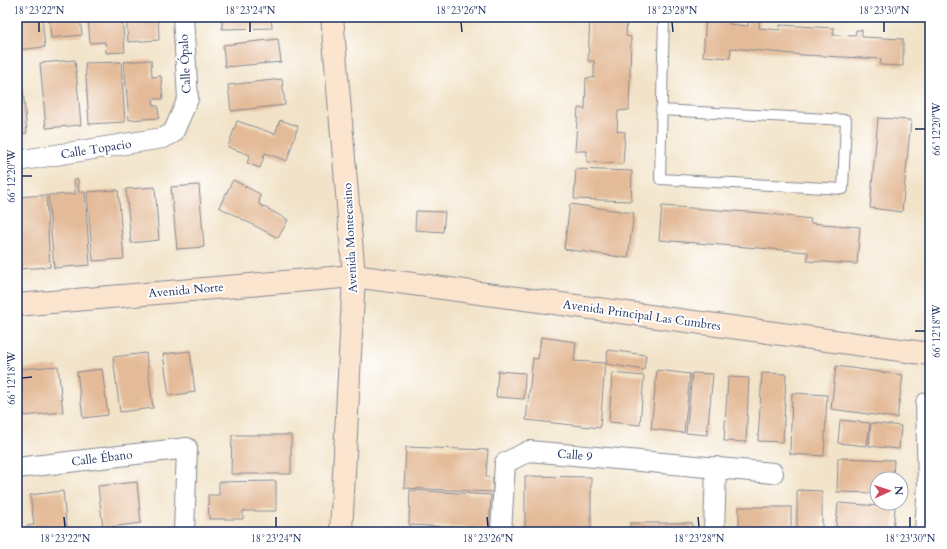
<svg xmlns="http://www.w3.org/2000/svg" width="947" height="549" viewBox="0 0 947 549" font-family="Cardo,serif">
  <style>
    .building { fill: #e4bb99 }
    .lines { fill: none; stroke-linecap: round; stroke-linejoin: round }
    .lane-casing { stroke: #868993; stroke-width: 12 }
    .street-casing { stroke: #868993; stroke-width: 22 }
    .secondary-casing { stroke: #868993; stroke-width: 24 }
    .lane { stroke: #fff; stroke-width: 10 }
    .street { stroke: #fff; stroke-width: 20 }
    .secondary { stroke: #fce5cf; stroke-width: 22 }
    .ticks { fill: none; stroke: #1b2f5e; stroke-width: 1.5 }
    .labels { text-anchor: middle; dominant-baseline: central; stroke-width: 4; stroke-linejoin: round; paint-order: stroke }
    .street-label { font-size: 12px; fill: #1b2f5e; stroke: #fff }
    .neatline { fill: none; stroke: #1b2f5e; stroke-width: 1.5 }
    .ticks-label { font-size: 10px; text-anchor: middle; fill: #1b2f5e }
  </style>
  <rect width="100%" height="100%" fill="#fff"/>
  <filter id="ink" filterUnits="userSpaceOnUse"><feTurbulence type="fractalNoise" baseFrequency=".025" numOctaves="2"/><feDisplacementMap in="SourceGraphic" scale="8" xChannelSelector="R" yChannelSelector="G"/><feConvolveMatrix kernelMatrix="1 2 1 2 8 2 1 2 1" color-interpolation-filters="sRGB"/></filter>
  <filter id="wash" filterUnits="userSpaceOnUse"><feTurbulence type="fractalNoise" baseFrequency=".012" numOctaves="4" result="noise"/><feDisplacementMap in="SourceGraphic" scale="16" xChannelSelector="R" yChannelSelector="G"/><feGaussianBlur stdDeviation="0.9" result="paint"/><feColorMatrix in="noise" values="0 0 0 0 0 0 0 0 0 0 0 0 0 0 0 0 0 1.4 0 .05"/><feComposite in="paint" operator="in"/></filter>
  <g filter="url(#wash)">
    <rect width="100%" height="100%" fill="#f2e3c8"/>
    <g id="blocks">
      <g class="building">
        <polygon points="17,17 42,17 45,47 17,50"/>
        <polygon points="49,17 80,17 82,35 51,38"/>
        <polygon points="88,17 122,17 125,52 106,53 105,42 90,43"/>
        <polygon points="126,17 158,17 159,40 128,42"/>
        <polygon points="222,17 271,17 272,28 222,29"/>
        <polygon points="590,17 627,17 626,36 631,37 629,110 618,111 617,131 625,132 623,164 587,162 587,151 575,151 578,108 585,109 586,78 594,78 594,61 588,61"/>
        <polygon points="706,17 730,17 729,24 748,26 749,18 760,19 759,28 780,30 780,25 834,28 833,35 855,36 856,30 862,30 862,37 903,39 903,66 880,65 881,59 803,55 731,48 730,58 703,56"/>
        <polygon points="278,39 281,62 225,67 223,45"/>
        <polygon points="75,60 81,125 46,128 40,63"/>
        <polygon points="151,60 152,77 161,76 163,99 153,99 154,106 158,106 159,118 129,120 124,62"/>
        <polygon points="121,62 125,122 89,124 85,63"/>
        <polygon points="17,79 22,79 27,133 17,134"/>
        <polygon points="282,79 285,105 231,111 228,85"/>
        <polygon points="878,118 911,120 902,212 870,208"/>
        <polygon points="280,120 298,126 287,161 265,153 260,168 247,163 250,155 228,147 237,121 275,134"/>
        <polygon points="576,169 632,171 631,201 574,199"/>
        <polygon points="74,179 78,179 79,192 85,192 90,265 54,268 48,195 75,194"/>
        <polygon points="233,180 260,194 259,204 288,220 278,238 219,207"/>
        <polygon points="199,185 204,247 177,249 171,187"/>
        <polygon points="155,187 159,240 131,243 126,189"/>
        <polygon points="118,190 124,259 93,261 87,192"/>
        <polygon points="46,195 50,267 17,269 17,197"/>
        <polygon points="570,204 634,213 628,258 564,249"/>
        <polygon points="662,206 762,213 811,219 810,223 860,227 857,264 807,261 808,252 659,240"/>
        <polygon points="416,211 445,212 443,232 415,230"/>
        <polygon points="541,337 576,342 574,361 605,363 600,428 526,420 533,358 538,359"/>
        <polygon points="608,350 646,355 644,370 606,364"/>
        <polygon points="190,351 195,392 169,396 163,354"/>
        <polygon points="146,353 153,408 120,412 113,357"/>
        <polygon points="58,366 63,412 24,416 20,369"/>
        <polygon points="836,366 903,375 897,418 831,409"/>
        <polygon points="102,369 108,415 83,418 77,372"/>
        <polygon points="657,370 690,374 684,433 651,429"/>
        <polygon points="498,371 525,373 524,399 496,397"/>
        <polygon points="612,373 644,376 640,425 609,422"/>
        <polygon points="692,373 713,374 707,435 686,433"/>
        <polygon points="762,373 786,374 783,442 758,441"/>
        <polygon points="728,377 749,378 746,442 724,441"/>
        <polygon points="792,393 827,395 824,456 790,454"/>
        <polygon points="840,420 870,423 867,446 838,443"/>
        <polygon points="871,423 901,426 899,449 869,446"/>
        <polygon points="232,435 291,435 291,474 231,474"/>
        <polygon points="406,447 488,450 486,477 493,478 493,492 404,488"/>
        <polygon points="838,458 894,460 893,479 877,479 877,493 837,492"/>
        <polygon points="525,476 591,477 591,532 525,532"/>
        <polygon points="276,481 276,511 243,511 243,519 209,519 208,495 219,495 219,482"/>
        <polygon points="137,482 141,523 103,528 98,486"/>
        <polygon points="410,490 491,495 489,529 409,525"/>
        <polygon points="797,490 822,491 822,532 797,532"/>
        <polygon points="63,491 67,532 28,532 27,526 34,525 30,495"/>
        <polygon points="838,503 895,507 893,531 836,527"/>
        <rect x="739" y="507" width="52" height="23"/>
        <rect x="630" y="523" width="62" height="9"/>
        <polygon points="427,528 485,531 485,532 427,532"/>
      </g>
    </g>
  </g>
  <g filter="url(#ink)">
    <use href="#blocks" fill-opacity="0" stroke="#868993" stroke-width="1"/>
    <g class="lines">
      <defs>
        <polyline id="lane" points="661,110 846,120 843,189 660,179 664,17"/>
        <g id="street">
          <polyline points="17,161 163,138 173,133 188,99 183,17"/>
          <polyline points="17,468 187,448 184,532"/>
          <polyline points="501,532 505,463 529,451 773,473"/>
          <polyline points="714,532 716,467"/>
          <polyline points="925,532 928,484 926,403"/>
        </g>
        <g id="secondary">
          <polyline points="332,17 354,276 341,532"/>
          <polyline points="17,305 354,276 930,354"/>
        </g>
      </defs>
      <use href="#lane" class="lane-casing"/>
      <use href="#street" class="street-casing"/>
      <use href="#secondary" class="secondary-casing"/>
      <use href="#lane" class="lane"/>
      <use href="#street" class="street"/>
      <use href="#secondary" class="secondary"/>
    </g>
  </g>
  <path class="ticks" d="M39 22V32M250 22V32M461 22 462 32M672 22 673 32M884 22V32M915 129H925M22 176H32M915 331H925M22 378 32 377M64 517 65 527M276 517V527M487 517 488 527M698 517 699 527M910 517V527"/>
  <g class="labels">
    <g class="street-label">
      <text transform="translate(185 64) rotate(-93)">Calle Ópalo</text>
      <text transform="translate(96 149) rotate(-9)">Calle Topacio</text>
      <text transform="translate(350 238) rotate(-93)">Avenida Montecasino</text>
      <text transform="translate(186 290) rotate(-5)">Avenida Norte</text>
      <text transform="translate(642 315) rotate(8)">Avenida Principal Las Cumbres</text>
      <text transform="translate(575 455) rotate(5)">Calle 9</text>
      <text transform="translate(102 458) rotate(-7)">Calle Ébano</text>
    </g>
  </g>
  <rect width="947" height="549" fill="none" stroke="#fff" stroke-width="44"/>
  <g transform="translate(889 491) rotate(87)"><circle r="19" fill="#ffffff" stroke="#a4acbf"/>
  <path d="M0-3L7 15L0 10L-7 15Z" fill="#d1495b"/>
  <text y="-6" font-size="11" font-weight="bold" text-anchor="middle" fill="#1b2f5e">N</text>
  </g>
  <rect x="22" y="22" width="903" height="505" class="neatline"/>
  <g class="ticks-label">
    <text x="39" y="14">18°23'22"N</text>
    <text x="250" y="14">18°23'24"N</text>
    <text x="461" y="14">18°23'26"N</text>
    <text x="672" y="14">18°23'28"N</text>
    <text x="884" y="14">18°23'30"N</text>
    <text transform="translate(936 129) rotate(-90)" y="4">66°12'20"W</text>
    <text transform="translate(11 176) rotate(-90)" y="4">66°12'20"W</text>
    <text transform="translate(936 331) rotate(-90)" y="4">66°12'18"W</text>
    <text transform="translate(11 378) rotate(-90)" y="4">66°12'18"W</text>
    <text x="65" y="542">18°23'22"N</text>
    <text x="276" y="542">18°23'24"N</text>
    <text x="488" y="542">18°23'26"N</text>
    <text x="699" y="542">18°23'28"N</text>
    <text x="910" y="542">18°23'30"N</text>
  </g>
</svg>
